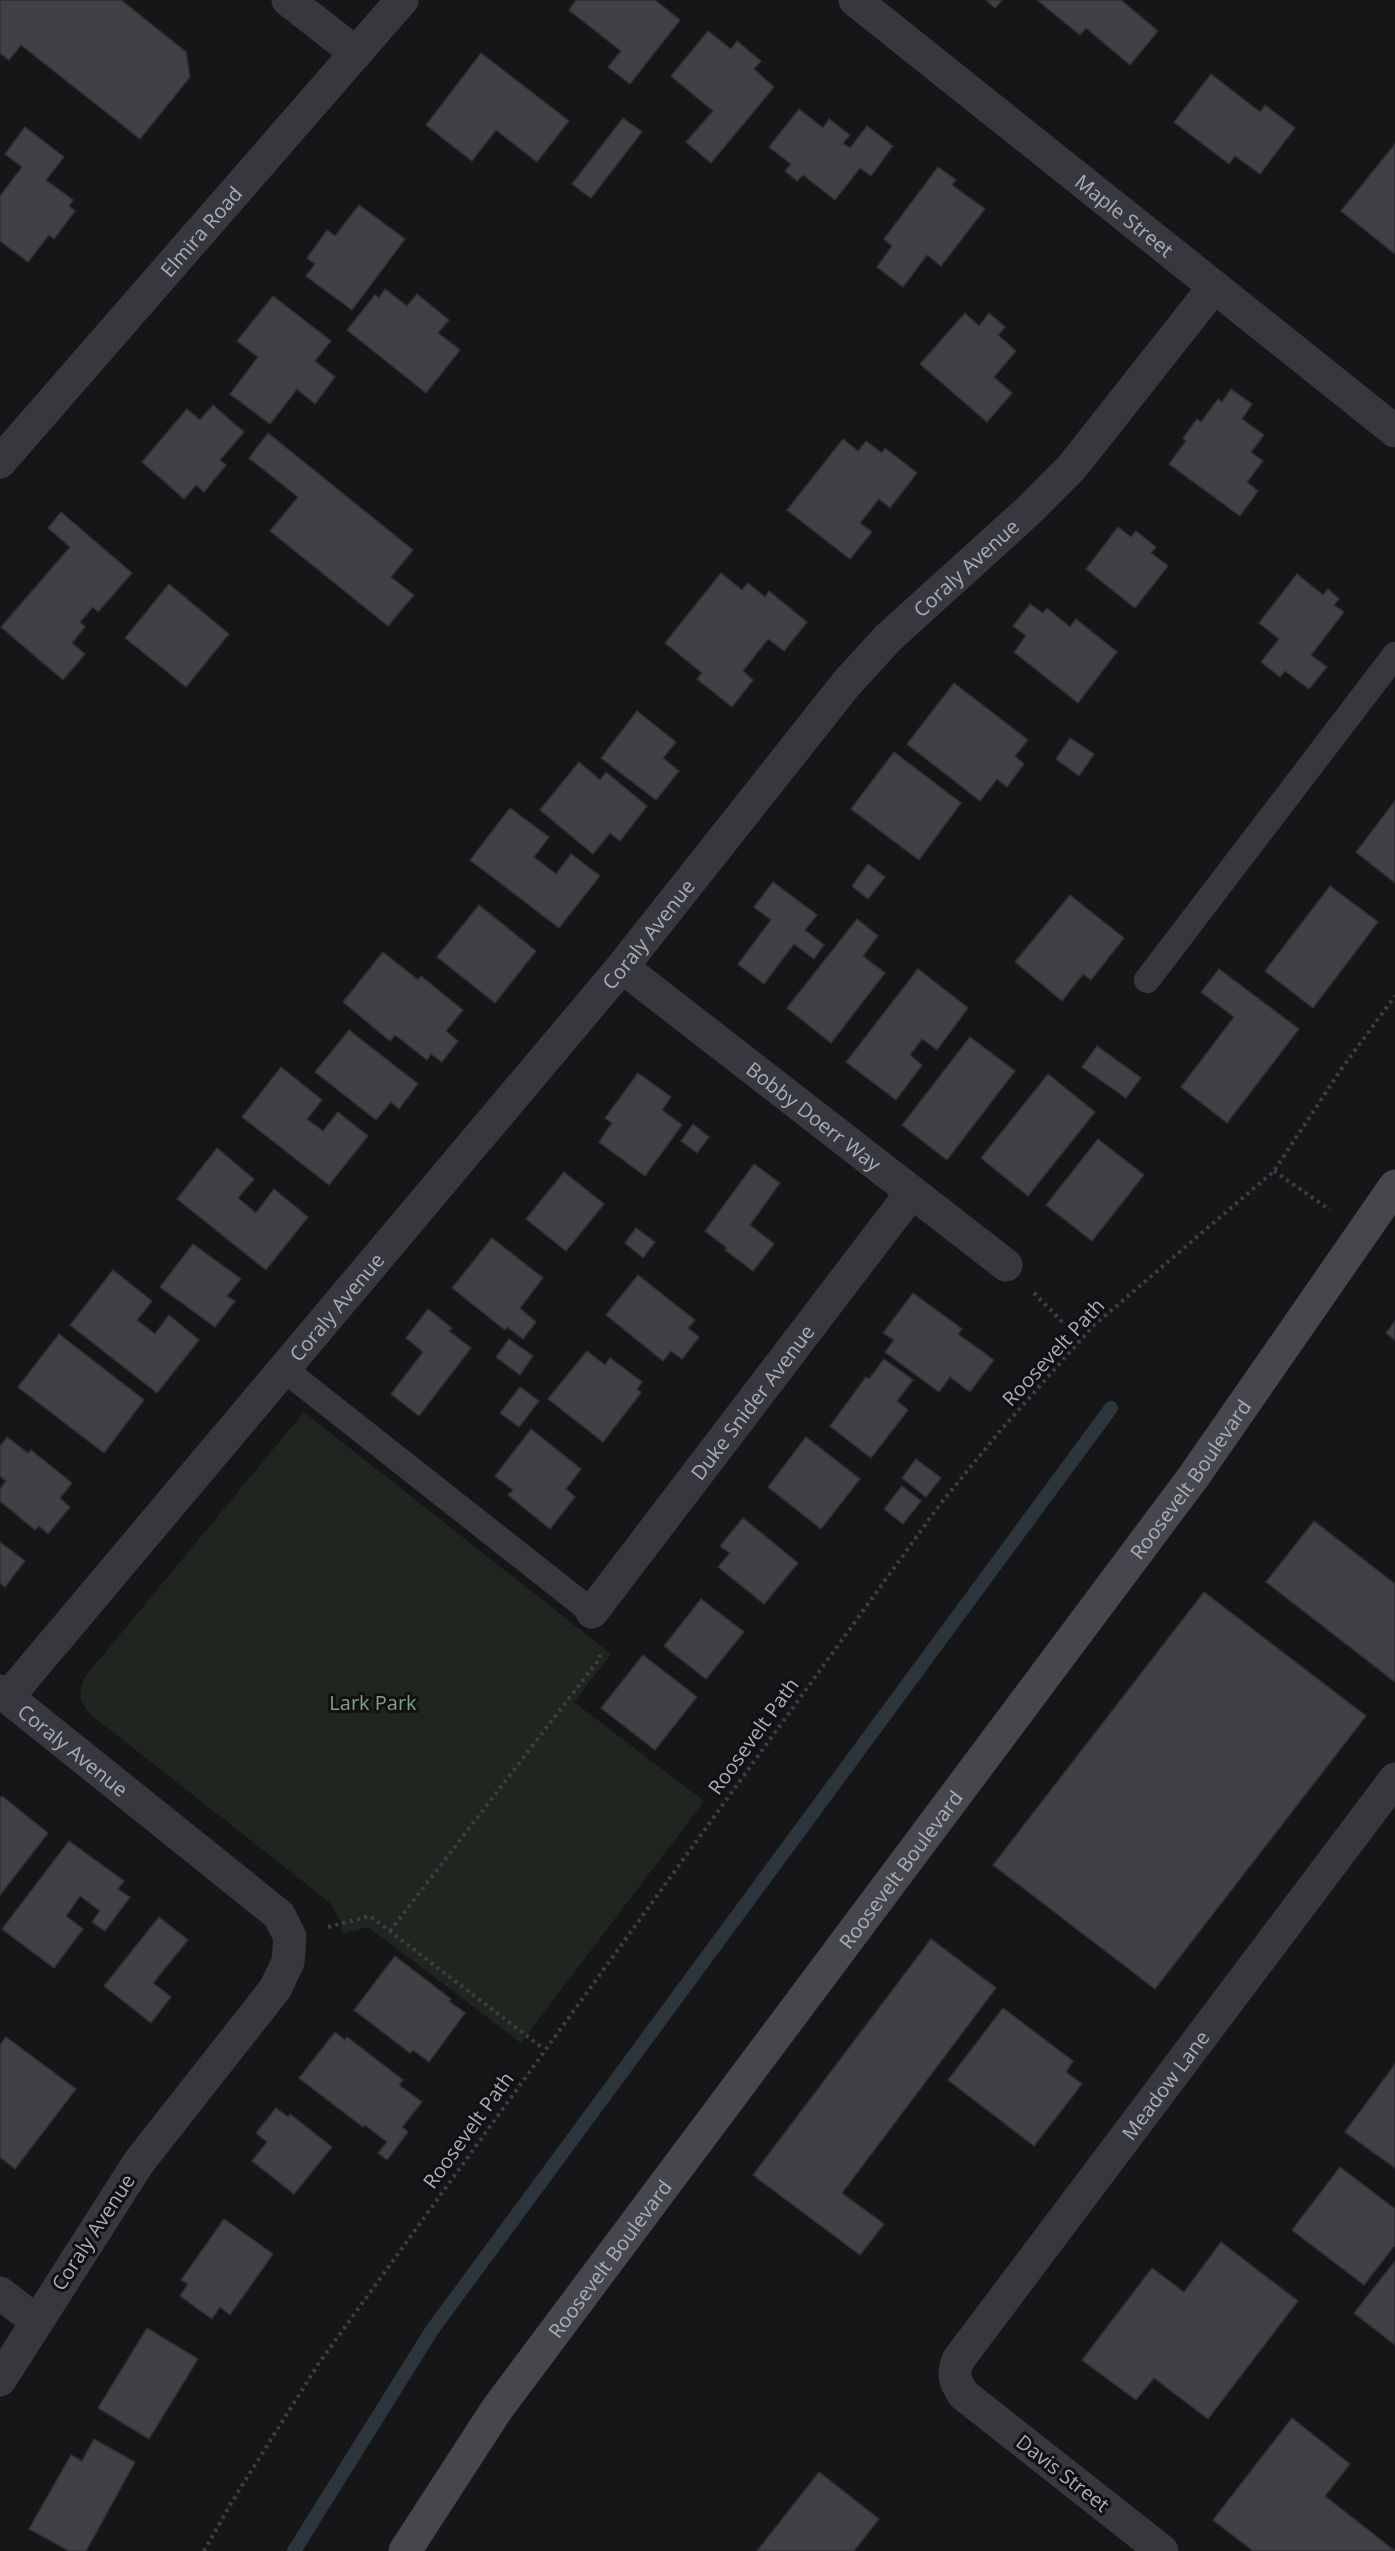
<svg xmlns="http://www.w3.org/2000/svg" width="1395" height="2551" viewBox="0 0 1395 2551" font-family="'Open Sans',sans-serif">
  <style>
    .green { fill: #1e261f }
    .lines { fill: none; stroke-linecap: round; stroke-linejoin: round }
    .stream { stroke: #2c353c; stroke-width: 14 }
    .building { fill: #404145; stroke: #303034; stroke-width: 1.5 }
    .path { stroke: #3d3f44; stroke-width: 4; stroke-dasharray: 3 4.5; stroke-linecap: butt }
    .service { stroke: #37383d; stroke-width: 26 }
    .minor { stroke: #37383d; stroke-width: 33 }
    .tertiary { stroke: #37383d; stroke-width: 33 }
    .secondary { stroke: #45474d; stroke-width: 33 }
    .labels { text-anchor: middle; dominant-baseline: central; stroke-width: 6; stroke-linejoin: round; paint-order: stroke }
    .street-label { font-size: 20px; fill: #a8adb8; stroke: #111113 }
    .park-label { font-size: 20px; fill: #7fa381; stroke: #111113 }
  </style>
  <rect width="100%" height="100%" fill="#161618"/>
  <path class="green" d="M304 1412 611 1654 574 1702 704 1801 521 2043 368 1927 343 1934 339 1918 329 1902 90 1714C79 1701 78 1694 84 1678Z"/>
  <g class="lines">
    <polyline class="stream" points="294,2551 432,2330 1111,1408"/>
  </g>
  <g class="building">
    <polygon points="0,0 121,0 186,52 190,77 140,139 21,45 9,60 0,53"/>
    <polygon points="576,0 655,0 680,20 630,84 608,67 621,51 569,10"/>
    <polygon points="986,0 1002,0 995,8"/>
    <polygon points="1037,0 1121,0 1158,31 1130,65 1086,28 1080,35"/>
    <polygon points="708,31 731,49 737,41 761,61 754,69 774,87 711,163 686,142 713,111 671,76"/>
    <polygon points="481,53 569,121 537,162 496,130 472,161 426,125"/>
    <polygon points="1211,74 1260,112 1265,105 1295,128 1260,174 1235,156 1229,164 1174,122"/>
    <polygon points="799,109 823,128 829,119 850,135 843,143 850,148 867,126 893,146 871,176 860,168 835,200 803,175 797,181 785,171 791,164 769,147"/>
    <polygon points="623,118 642,132 591,198 572,184"/>
    <polygon points="25,127 64,157 46,180 73,200 69,206 75,211 54,239 49,235 28,262 0,241 0,196 22,167 5,154"/>
    <polygon points="1395,144 1395,254 1341,211"/>
    <polygon points="938,167 956,180 952,185 985,209 941,266 927,255 903,287 877,267 892,246 884,239"/>
    <polygon points="359,205 405,239 352,310 306,276 315,264 307,258 327,230 335,236"/>
    <polygon points="385,289 407,306 417,294 449,320 438,333 460,350 426,393 347,330 375,295 379,298"/>
    <polygon points="273,296 331,341 315,361 335,377 315,404 297,389 270,424 230,394 258,357 237,341"/>
    <polygon points="965,313 979,326 989,313 1005,327 998,335 1016,351 994,377 1012,393 987,422 920,364"/>
    <polygon points="1231,389 1252,404 1242,419 1264,435 1251,452 1263,461 1247,482 1258,491 1240,516 1169,464 1186,441 1183,438 1197,419 1201,422 1218,399 1222,402"/>
    <polygon points="213,405 244,432 220,460 226,465 204,492 196,485 184,499 142,462 187,409 200,420"/>
    <polygon points="268,433 413,550 391,577 414,595 388,626 270,531 298,497 249,458"/>
    <polygon points="843,439 858,451 866,441 882,453 885,448 917,473 890,508 879,499 860,523 872,532 850,559 787,510"/>
    <polygon points="61,512 132,573 98,612 93,607 80,622 85,627 72,643 85,654 63,680 1,627 70,547 48,528"/>
    <polygon points="1118,527 1131,537 1136,531 1156,547 1151,553 1168,566 1135,608 1086,569"/>
    <polygon points="721,573 742,590 748,583 765,597 769,591 807,622 784,651 768,639 743,671 753,680 732,707 697,679 702,673 665,643"/>
    <polygon points="1297,574 1323,595 1328,589 1339,599 1334,605 1344,612 1311,655 1327,667 1309,689 1285,671 1280,677 1261,662 1279,639 1259,623"/>
    <polygon points="169,584 229,634 186,687 125,638"/>
    <polygon points="1030,604 1043,613 1047,608 1070,627 1076,619 1117,652 1078,703 1014,652 1026,636 1013,626"/>
    <polygon points="954,683 1028,740 1015,756 1024,764 1007,787 997,779 980,801 907,744"/>
    <polygon points="637,711 676,742 663,758 679,771 656,800 601,758"/>
    <polygon points="1070,738 1094,754 1079,776 1056,759"/>
    <polygon points="894,752 961,803 919,860 851,809"/>
    <polygon points="579,762 600,780 606,772 647,806 620,841 610,833 593,854 540,810"/>
    <polygon points="1395,801 1395,883 1356,852"/>
    <polygon points="510,808 549,837 534,857 556,874 571,854 600,876 559,928 470,860"/>
    <polygon points="868,864 885,877 868,899 852,886"/>
    <polygon points="773,882 817,915 805,930 824,945 814,959 794,944 764,984 738,964 771,920 754,907"/>
    <polygon points="1330,886 1378,922 1313,1008 1265,971"/>
    <polygon points="1070,895 1124,938 1091,980 1083,974 1062,1001 1015,962"/>
    <polygon points="479,905 536,951 495,1003 437,957"/>
    <polygon points="857,919 878,936 863,956 885,973 831,1043 787,1008"/>
    <polygon points="383,952 418,980 421,976 463,1010 446,1031 458,1041 442,1062 431,1054 427,1060 395,1035 390,1041 343,1002"/>
    <polygon points="918,969 968,1008 937,1050 922,1039 910,1055 922,1065 896,1100 846,1062"/>
    <polygon points="1219,969 1299,1029 1227,1123 1181,1087 1234,1017 1201,992"/>
    <polygon points="349,1030 418,1084 399,1109 391,1102 376,1120 315,1072"/>
    <polygon points="970,1037 1015,1071 947,1160 902,1125"/>
    <polygon points="1097,1046 1141,1078 1126,1098 1082,1067"/>
    <polygon points="281,1067 322,1100 307,1119 323,1131 338,1112 368,1136 329,1185 242,1117"/>
    <polygon points="638,1073 671,1097 662,1110 682,1125 645,1176 599,1142 612,1123 605,1118"/>
    <polygon points="1048,1074 1095,1112 1028,1196 981,1158"/>
    <polygon points="693,1124 709,1137 697,1153 681,1141"/>
    <polygon points="1098,1139 1144,1175 1092,1241 1046,1205"/>
    <polygon points="217,1148 254,1179 238,1198 256,1213 274,1189 308,1217 266,1270 177,1199"/>
    <polygon points="754,1164 780,1183 750,1225 774,1244 753,1271 725,1250 727,1248 705,1231"/>
    <polygon points="564,1172 604,1204 566,1251 526,1219"/>
    <polygon points="636,1228 655,1242 643,1258 625,1243"/>
    <polygon points="492,1238 543,1278 520,1308 536,1322 523,1339 507,1327 505,1330 452,1288"/>
    <polygon points="193,1244 241,1279 227,1296 235,1301 215,1327 160,1287"/>
    <polygon points="113,1270 152,1301 137,1320 155,1334 169,1315 199,1340 157,1393 70,1325"/>
    <polygon points="638,1275 695,1320 688,1328 699,1337 682,1359 671,1351 663,1361 606,1315"/>
    <polygon points="913,1293 962,1329 958,1334 994,1360 970,1392 950,1377 939,1392 885,1352 894,1340 883,1333"/>
    <polygon points="428,1309 452,1328 449,1331 471,1348 419,1416 391,1394 423,1352 406,1338"/>
    <polygon points="1395,1321 1395,1340 1386,1333"/>
    <polygon points="59,1334 144,1400 104,1453 18,1387"/>
    <polygon points="509,1339 533,1356 520,1375 496,1357"/>
    <polygon points="587,1351 605,1365 610,1358 642,1382 637,1389 641,1393 603,1442 548,1399"/>
    <polygon points="884,1359 913,1380 897,1401 908,1410 871,1458 830,1426 866,1377 869,1379"/>
    <polygon points="520,1387 539,1401 519,1427 500,1413"/>
    <polygon points="531,1429 581,1469 566,1489 575,1497 550,1529 508,1495 513,1490 495,1476"/>
    <polygon points="7,1437 28,1453 31,1450 72,1483 60,1498 70,1507 48,1534 39,1526 35,1530 0,1501 0,1489 6,1481 0,1476 0,1446"/>
    <polygon points="806,1437 860,1479 821,1529 768,1487"/>
    <polygon points="916,1459 941,1478 926,1497 902,1478"/>
    <polygon points="902,1486 921,1501 903,1524 884,1509"/>
    <polygon points="743,1518 798,1563 764,1604 718,1567 730,1553 720,1546"/>
    <polygon points="1314,1521 1395,1584 1395,1682 1266,1582"/>
    <polygon points="0,1542 25,1561 5,1587 0,1583"/>
    <polygon points="1204,1592 1366,1716 1155,1989 993,1865"/>
    <polygon points="701,1599 744,1632 706,1679 664,1646"/>
    <polygon points="643,1655 697,1697 655,1750 601,1708"/>
    <polygon points="2,1796 48,1833 0,1895 0,1798"/>
    <polygon points="69,1841 124,1881 118,1889 130,1897 105,1931 92,1922 100,1911 80,1896 66,1916 83,1929 54,1968 2,1929"/>
    <polygon points="159,1917 188,1940 153,1983 171,1997 151,2023 104,1986"/>
    <polygon points="931,1939 996,1988 842,2193 884,2224 860,2255 753,2175"/>
    <polygon points="395,1956 451,1999 449,2001 465,2013 429,2062 413,2050 410,2053 354,2010"/>
    <polygon points="1003,2008 1073,2061 1066,2072 1082,2084 1034,2146 948,2080"/>
    <polygon points="335,2032 345,2040 347,2037 403,2080 399,2085 422,2102 402,2127 408,2132 387,2160 378,2153 387,2142 365,2125 363,2127 299,2078"/>
    <polygon points="6,2037 76,2089 15,2169 0,2157 0,2045"/>
    <polygon points="1395,2064 1395,2168 1345,2132"/>
    <polygon points="276,2108 288,2117 290,2114 332,2147 294,2194 252,2161 267,2142 256,2133"/>
    <polygon points="1340,2167 1395,2209 1395,2245 1364,2285 1292,2230"/>
    <polygon points="224,2219 273,2254 230,2315 220,2307 212,2319 180,2296 188,2284 181,2280"/>
    <polygon points="1221,2242 1298,2301 1208,2419 1154,2378 1136,2400 1082,2360 1152,2268 1184,2292"/>
    <polygon points="1395,2261 1395,2345 1354,2313"/>
    <polygon points="147,2328 198,2359 149,2439 98,2408"/>
    <polygon points="1292,2418 1350,2464 1325,2496 1395,2551 1253,2551 1213,2520"/>
    <polygon points="94,2439 135,2462 86,2551 69,2551 29,2529 71,2455 82,2461"/>
    <polygon points="819,2472 879,2519 854,2551 757,2551"/>
  </g>
  <g class="lines">
    <g class="path">
      <polyline points="1274,1171 1330,1210"/>
      <polyline points="1034,1293 1081,1341"/>
      <polyline points="328,1927 370,1916 544,2049"/>
      <polyline points="390,1931 600,1658 599,1652"/>
      <polyline points="204,2551 233,2500 319,2363 941,1503 1000,1431 1093,1326 1274,1171 1342,1068 1395,996"/>
    </g>
    <g class="service">
      <polyline points="1147,980 1395,655"/>
      <polyline points="285,1370 592,1612"/>
    </g>
    <g class="minor">
      <polyline points="288,0 356,53"/>
      <path id="s1" d="M622 967 1006 1265"/>
      <path id="s2" d="M592 1612 912 1192"/>
      <path id="s3" d="M0 1691 279 1915 290 1937 288 1962 275 1989 139 2162 0 2380"/>
      <path id="s4" d="M8 1697 622 967 846 684 888 638 1027 512 1072 467 1214 287"/>
      <polyline points="0,2293 36,2321"/>
      <path id="s5" d="M1162 2551 964 2395C955 2382 952 2375 958 2360L1395 1779"/>
    </g>
    <g class="tertiary">
      <path id="s6" d="M855 0 1395 431"/>
      <path id="s7" d="M0 462 402 0"/>
    </g>
    <path class="secondary" id="s8" d="M405 2551 497 2409 1194 1476 1395 1186"/>
  </g>
  <g class="labels">
    <g class="street-label">
      <text stroke="none"><textPath href="#s6" startOffset="345">Maple Street</textPath></text>
      <text stroke="none"><textPath href="#s7" startOffset="306">Elmira Road</textPath></text>
      <text stroke="none"><textPath href="#s4" startOffset="1482">Coraly Avenue</textPath></text>
      <text stroke="none"><textPath href="#s4" startOffset="996">Coraly Avenue</textPath></text>
      <text stroke="none"><textPath href="#s1" startOffset="243">Bobby Doerr Way</textPath></text>
      <text stroke="none"><textPath href="#s4" startOffset="510">Coraly Avenue</textPath></text>
      <text transform="translate(1053 1352) rotate(-47)">Roosevelt Path</text>
      <text stroke="none"><textPath href="#s2" startOffset="264">Duke Snider Avenue</textPath></text>
      <text stroke="none"><textPath href="#s8" startOffset="1329">Roosevelt Boulevard</textPath></text>
      <text transform="translate(753 1736) rotate(-54)">Roosevelt Path</text>
      <text stroke="none"><textPath href="#s3" startOffset="94">Coraly Avenue</textPath></text>
      <text stroke="none"><textPath href="#s8" startOffset="843">Roosevelt Boulevard</textPath></text>
      <text stroke="none"><textPath href="#s5" startOffset="634">Meadow Lane</textPath></text>
      <text transform="translate(468 2130) rotate(-54)">Roosevelt Path</text>
      <text transform="translate(93 2232) rotate(-57)">Coraly Avenue</text>
      <text stroke="none"><textPath href="#s8" startOffset="357">Roosevelt Boulevard</textPath></text>
      <text transform="translate(1063 2473) rotate(38)">Davis Street</text>
    </g>
    <g class="park-label">
      <text x="373" y="1702">Lark Park</text>
    </g>
  </g>
</svg>
